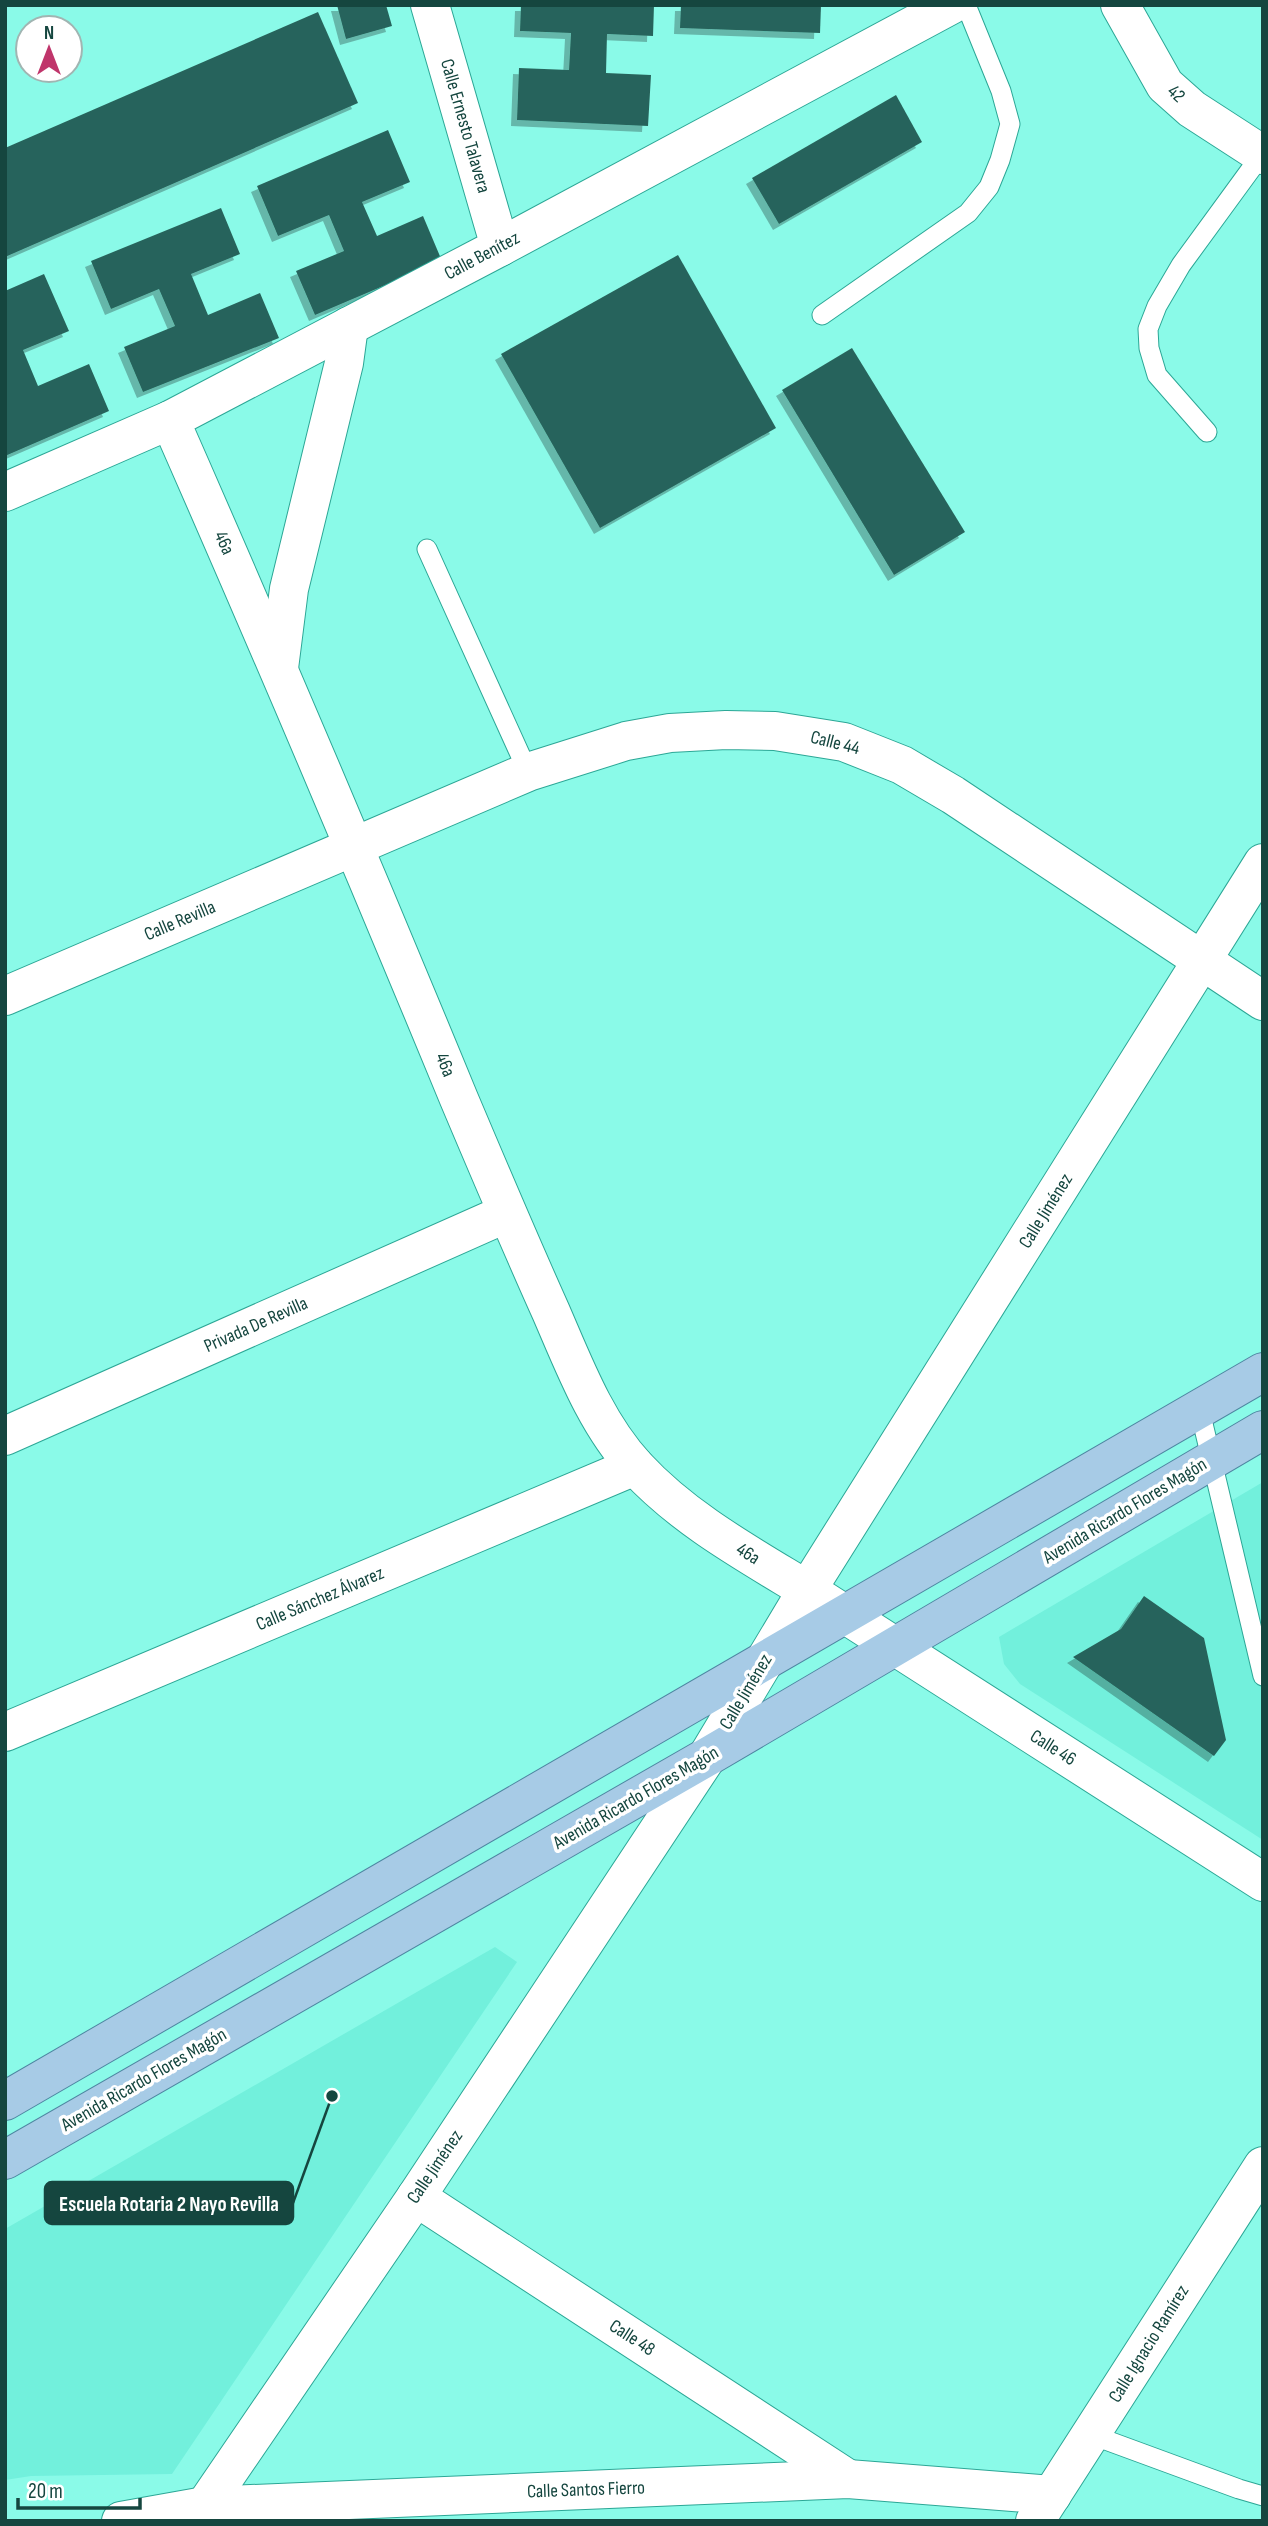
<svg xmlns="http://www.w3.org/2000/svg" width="1268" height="2526" viewBox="0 0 1268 2526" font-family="'Sofia Sans Condensed',sans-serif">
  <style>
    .built { fill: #72f0dc }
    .building { fill: #28645b; filter: url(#shadow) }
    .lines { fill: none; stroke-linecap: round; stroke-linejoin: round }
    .lane-casing { stroke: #2ca796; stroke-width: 21 }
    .street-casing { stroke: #2ca796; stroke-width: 40 }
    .secondary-casing { stroke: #2ca796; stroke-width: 40 }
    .primary-casing { stroke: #4e86a1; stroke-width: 40 }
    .lane { stroke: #fff; stroke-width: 19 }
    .street { stroke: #fff; stroke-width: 38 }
    .secondary { stroke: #fff; stroke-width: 38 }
    .primary { stroke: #a7cbe6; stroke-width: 38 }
    .labels { text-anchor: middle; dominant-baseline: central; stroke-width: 7; stroke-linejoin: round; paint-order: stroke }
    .street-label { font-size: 19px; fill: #15463f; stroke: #fff }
    .leader { fill: none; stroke: #15463f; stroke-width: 2.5 }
    .callout-dot { fill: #15463f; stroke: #fff; stroke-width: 2.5 }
    .callout { fill: #15463f; stroke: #15463f; stroke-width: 2.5 }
    .callout-label { font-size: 21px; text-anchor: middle; font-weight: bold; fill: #fff }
  </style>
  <defs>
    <filter id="shadow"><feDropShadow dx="-6" dy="6" stdDeviation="0" flood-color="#0004"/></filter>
  </defs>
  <rect width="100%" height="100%" fill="#8afae8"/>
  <g class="built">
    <polygon points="1263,1482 1263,1840 1020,1684 1004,1664 999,1637"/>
    <polygon points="495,1947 517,1962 172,2474 31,2476 5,2480 5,2229"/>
  </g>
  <g class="building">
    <polygon points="337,5 386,5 392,26 346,39"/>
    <polygon points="521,5 654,5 653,36 607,34 606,73 651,75 648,126 517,120 519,68 569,70 571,33 520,31"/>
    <polygon points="681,5 821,5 820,33 680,28"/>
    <polygon points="318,12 358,103 5,257 5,148"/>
    <polygon points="896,95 922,142 779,224 752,178"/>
    <polygon points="388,130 410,182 362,202 377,236 423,216 442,261 315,315 296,271 344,251 329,215 278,236 257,186"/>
    <polygon points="221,208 240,254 191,274 208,315 260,293 279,338 143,392 124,347 175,326 159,289 111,309 91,261"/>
    <polygon points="678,255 776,428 600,528 501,354"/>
    <polygon points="44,274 69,331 23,350 38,386 89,364 109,411 5,456 5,291"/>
    <polygon points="852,348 965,532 894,575 782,390"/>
    <polygon points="1144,1596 1204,1638 1226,1740 1214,1756 1073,1657 1121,1629"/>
  </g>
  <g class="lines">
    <defs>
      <g id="lane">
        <polyline points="822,315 968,213 989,187 1000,160 1010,124 1001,91 966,5"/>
        <polyline points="1207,432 1157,375 1149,348 1148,329 1157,306 1181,265 1262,154"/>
        <polyline points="427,549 528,772"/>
        <polyline points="1199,1407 1263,1676"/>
        <polyline points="1092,2435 1239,2489 1263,2496"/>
      </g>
      <g id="street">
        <polyline points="1120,5 1165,85 1192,109 1263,155"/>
        <polyline points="500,247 951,5"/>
        <polyline points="5,492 170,420"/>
        <polyline points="5,996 528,772 626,741 670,733 726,730 775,731 844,742 902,765 953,795 1263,1001"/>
        <polyline points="5,1436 507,1213"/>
        <polyline points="5,1732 635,1466"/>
        <polyline points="416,2197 848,2479"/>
        <polyline points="205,2506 416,2197 707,1757 807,1590 1263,863"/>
        <polyline points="121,2521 205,2506 848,2479 1052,2495"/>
        <polyline points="1035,2521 1263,2166"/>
      </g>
      <g id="secondary">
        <path d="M430 5 500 247 170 420C269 645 365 871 459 1099 489 1170 519 1241 551 1312 574 1365 596 1424 636 1467 684 1519 748 1554 807 1590L1263 1882"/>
        <polyline points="279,668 289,589 344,363 349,326"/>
      </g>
      <g id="primary">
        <polyline points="5,2101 1263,1372"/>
        <polyline points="5,2160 707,1757 1263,1430"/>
      </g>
    </defs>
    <use href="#lane" class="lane-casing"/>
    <use href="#street" class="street-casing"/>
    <use href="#secondary" class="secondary-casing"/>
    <use href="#primary" class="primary-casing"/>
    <use href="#lane" class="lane"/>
    <use href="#street" class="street"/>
    <use href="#secondary" class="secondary"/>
    <use href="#primary" class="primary"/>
  </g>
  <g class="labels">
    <g class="street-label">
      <text transform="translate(1176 94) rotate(43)">42</text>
      <text transform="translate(465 126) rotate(74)">Calle Ernesto Talavera</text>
      <text transform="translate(482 256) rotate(-28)">Calle Benítez</text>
      <text transform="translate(224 543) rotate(66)">46a</text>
      <text transform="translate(835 743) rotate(14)">Calle 44</text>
      <text transform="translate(180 921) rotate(-23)">Calle Revilla</text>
      <text transform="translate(445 1065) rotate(68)">46a</text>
      <text transform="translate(1046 1211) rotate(-58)">Calle Jiménez</text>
      <text transform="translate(256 1325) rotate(-24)">Privada De Revilla</text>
      <text transform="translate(1125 1511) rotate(-31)">Avenida Ricardo Flores Magón</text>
      <text transform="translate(748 1554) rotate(33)">46a</text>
      <text transform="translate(320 1599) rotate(-23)">Calle Sánchez Álvarez</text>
      <text transform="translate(746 1692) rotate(-59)">Calle Jiménez</text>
      <text transform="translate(1053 1748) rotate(32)">Calle 46</text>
      <text transform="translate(636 1798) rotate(-30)">Avenida Ricardo Flores Magón</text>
      <text transform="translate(144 2080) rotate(-30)">Avenida Ricardo Flores Magón</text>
      <text transform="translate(435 2167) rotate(-56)">Calle Jiménez</text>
      <text transform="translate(632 2338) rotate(33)">Calle 48</text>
      <text transform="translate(1149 2344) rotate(-58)">Calle Ignacio Ramírez</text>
      <text transform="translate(586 2490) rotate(-2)">Calle Santos Fierro</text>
    </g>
  </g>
  <path class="leader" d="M332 2096L293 2203"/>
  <circle class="callout-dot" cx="332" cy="2096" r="7"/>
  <rect class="callout" x="45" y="2182" width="248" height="42" rx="7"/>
  <g class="callout-label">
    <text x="169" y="2211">Escuela Rotaria 2 Nayo Revilla</text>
  </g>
  <rect width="1268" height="2526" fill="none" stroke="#15463f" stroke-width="14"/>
  <g transform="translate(49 49)"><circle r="33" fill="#ffffff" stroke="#a1b5b2" stroke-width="2"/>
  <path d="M0-5L12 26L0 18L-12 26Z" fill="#c0356b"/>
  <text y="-10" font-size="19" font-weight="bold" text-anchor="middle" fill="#15463f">N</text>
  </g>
  <path d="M18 2498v10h122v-10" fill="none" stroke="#15463f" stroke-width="3.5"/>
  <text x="28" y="2498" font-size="21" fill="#15463f" stroke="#ffffff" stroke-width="5" paint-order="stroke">20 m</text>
</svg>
